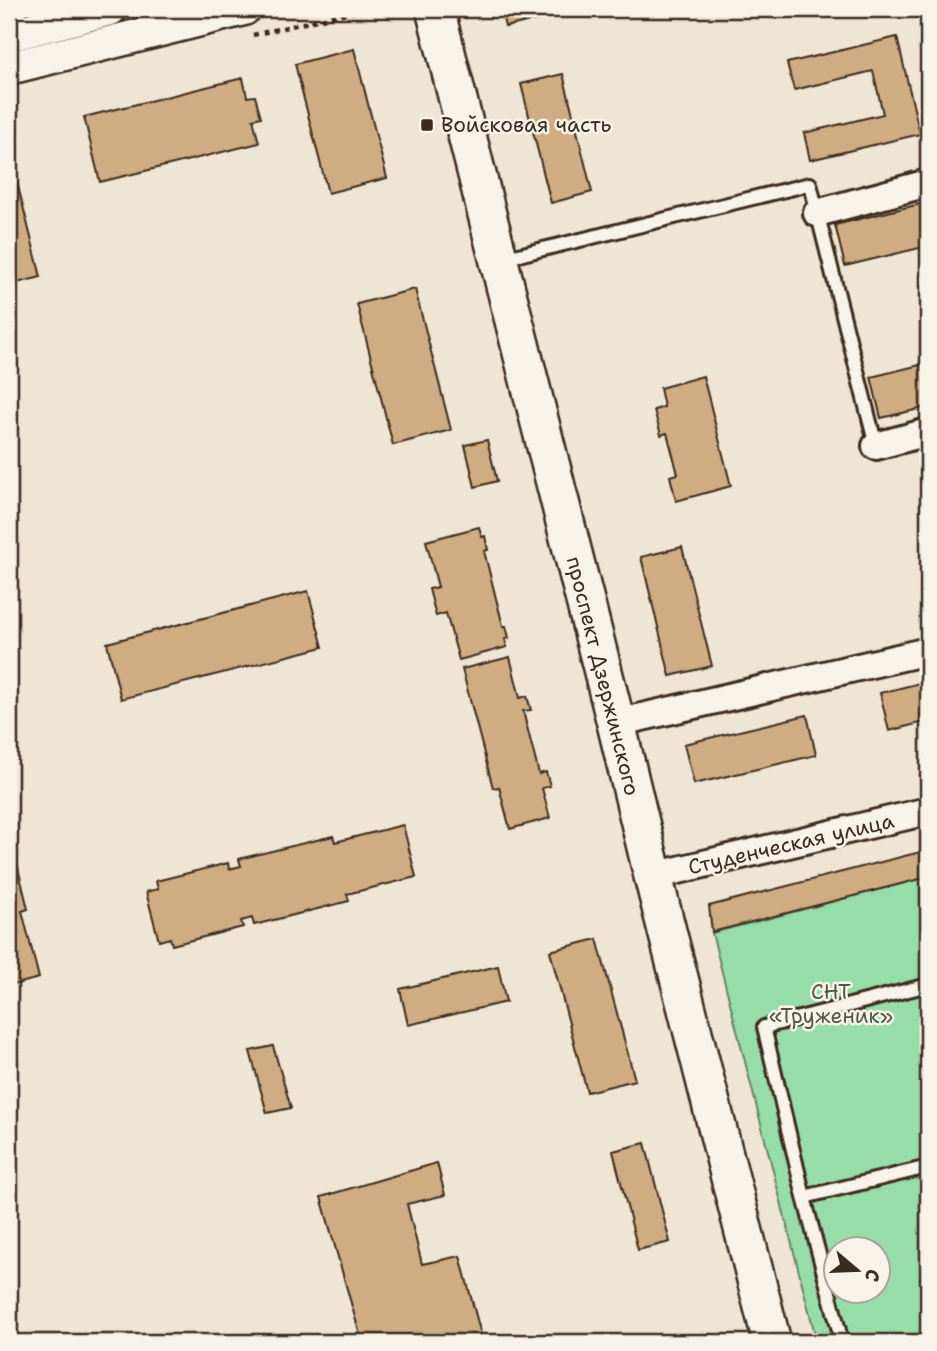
<svg xmlns="http://www.w3.org/2000/svg" width="937" height="1351" viewBox="0 0 937 1351" font-family="'Shantell Sans',sans-serif">
  <style>
    .green { fill: #97dda9; stroke: #698464; stroke-width: 2; fill-rule: evenodd }
    .building { fill: #cfac82; stroke: #3b2a1e; stroke-width: 2 }
    .lines { fill: none; stroke-linecap: round; stroke-linejoin: round }
    .service-casing { stroke: #3b2a1e; stroke-width: 18 }
    .minor-casing { stroke: #3b2a1e; stroke-width: 32 }
    .tertiary-casing { stroke: #3b2a1e; stroke-width: 37 }
    .secondary-casing { stroke: #3b2a1e; stroke-width: 42 }
    .path { stroke: #3b2a1e; stroke-width: 4.5; stroke-dasharray: 5 5; stroke-linecap: butt }
    .service { stroke: #f7f3e8; stroke-width: 12 }
    .minor { stroke: #f7f3e8; stroke-width: 26 }
    .tertiary { stroke: #f7f3e8; stroke-width: 32 }
    .secondary { stroke: #f7f3e8; stroke-width: 37 }
    .poi-dot { fill: #3b2a1e; stroke: #f7f3e8; stroke-width: 2.5 }
    .labels { text-anchor: middle; dominant-baseline: central; stroke-width: 5; stroke-linejoin: round; paint-order: stroke }
    .poi-label { font-size: 21px; fill: #3b2a1e; stroke: #f7f3e8; text-anchor: start }
    .street-label { font-size: 21px; fill: #3b2a1e; stroke: #f7f3e8 }
    .park-label { font-size: 21px; fill: #525741; stroke: #f7f3e8 }
  </style>
  <rect width="100%" height="100%" fill="#efe5d4"/>
  <filter id="ink" filterUnits="userSpaceOnUse"><feTurbulence type="fractalNoise" baseFrequency=".0143" numOctaves="2"/><feDisplacementMap in="SourceGraphic" scale="14" xChannelSelector="R" yChannelSelector="G"/><feConvolveMatrix kernelMatrix="1 2 1 2 8 2 1 2 1" color-interpolation-filters="sRGB"/></filter>
  <g filter="url(#ink)">
    <path class="green" d="M928 877V1342H817L712 933ZM836 1250H878V1292H836Z"/>
    <g class="building">
      <polygon points="501,9 582,9 505,27"/>
      <polygon points="897,37 920,134 810,160 804,133 883,114 873,71 794,90 787,63"/>
      <polygon points="354,49 387,178 328,193 295,64"/>
      <polygon points="563,74 592,192 551,203 521,84"/>
      <polygon points="243,78 247,97 255,96 261,117 253,119 259,143 100,182 84,117"/>
      <polygon points="9,151 41,277 9,285"/>
      <polygon points="928,202 928,246 845,266 835,225"/>
      <polygon points="415,289 451,430 393,445 357,304"/>
      <polygon points="928,363 928,407 881,418 871,377"/>
      <polygon points="703,376 731,486 676,501 670,476 678,474 667,433 661,435 654,410 664,407 660,388"/>
      <polygon points="487,440 497,481 475,487 465,445"/>
      <polygon points="479,527 482,537 485,536 488,550 484,551 503,626 506,626 509,638 505,639 507,647 459,660 446,613 436,616 429,589 438,587 426,541"/>
      <polygon points="682,547 712,666 670,676 641,557"/>
      <polygon points="308,591 323,647 121,699 107,643"/>
      <polygon points="510,657 520,698 527,696 531,710 523,711 539,774 546,772 550,786 542,788 550,818 510,829 499,787 493,788 462,669"/>
      <polygon points="928,681 928,721 889,731 880,693"/>
      <polygon points="807,715 816,755 694,784 684,744"/>
      <polygon points="403,825 416,877 347,894 349,901 254,925 252,918 241,921 243,927 172,945 170,938 159,941 146,892 158,889 156,881 228,863 229,869 241,866 239,859 333,836 335,842"/>
      <polygon points="9,831 28,909 22,911 39,978 9,986"/>
      <polygon points="928,850 928,877 712,932 709,906"/>
      <polygon points="597,939 635,1080 587,1092 550,951"/>
      <polygon points="498,966 506,1002 408,1025 400,989"/>
      <polygon points="273,1046 291,1108 267,1113 250,1051"/>
      <polygon points="645,1143 670,1242 638,1250 613,1151"/>
      <polygon points="437,1163 445,1195 407,1204 422,1264 460,1256 483,1342 362,1342 321,1197"/>
    </g>
    <g class="lines">
      <defs>
        <g id="service">
          <polyline points="18,9 23,31"/>
          <polyline points="502,259 810,184 876,446"/>
          <polyline points="804,1197 928,1167"/>
          <polyline points="842,1342 804,1197 764,1027 928,985"/>
        </g>
        <g id="minor">
          <polyline points="817,213 928,183"/>
          <polyline points="876,446 928,432"/>
          <polyline points="616,723 928,651"/>
          <polyline points="653,876 928,811"/>
        </g>
        <g id="tertiary">
          <polyline points="9,35 110,9"/>
          <polyline points="9,68 244,9"/>
        </g>
        <polyline id="secondary" points="435,9 616,723 653,876 772,1342"/>
      </defs>
      <use href="#service" class="service-casing"/>
      <use href="#minor" class="minor-casing"/>
      <use href="#tertiary" class="tertiary-casing"/>
      <use href="#secondary" class="secondary-casing"/>
      <polyline class="path" points="253,35 364,9"/>
      <use href="#service" class="service"/>
      <use href="#minor" class="minor"/>
      <use href="#tertiary" class="tertiary"/>
      <use href="#secondary" class="secondary"/>
    </g>
  </g>
  <rect class="poi-dot" x="420" y="118" width="14" height="14" rx="3.5"/>
  <g class="labels">
    <g class="poi-label">
      <text x="441" y="125">Войсковая часть</text>
    </g>
    <g class="street-label">
      <text transform="translate(603 676) rotate(76)">проспект Дзержинского</text>
      <text transform="translate(791 844) rotate(-13)">Студенческая улица</text>
    </g>
    <g class="park-label">
      <text x="831" y="992">СНТ<tspan x="831" dy="24">«Труженик»</tspan></text>
    </g>
  </g>
  <rect width="937" height="1351" fill="none" stroke="#f7f3e8" stroke-width="35"/>
  <rect x="18" y="18" width="902" height="1316" fill="none" stroke="#3b2a1e" stroke-width="2.5" filter="url(#ink)"/>
  <g transform="translate(857 1270) rotate(109)"><circle r="33" fill="#f7f3e8" stroke="#aca397" stroke-width="2"/>
  <path d="M0-5L12 26L0 18L-12 26Z" fill="#3b2a1e"/>
  <text y="-10" font-size="19" font-weight="bold" text-anchor="middle" fill="#3b2a1e">С</text>
  </g>
</svg>
